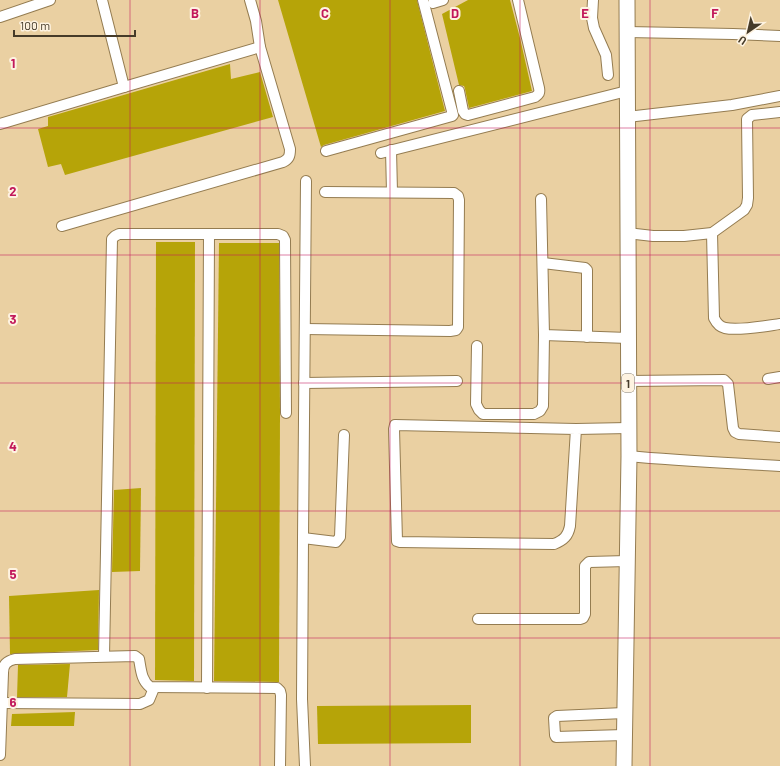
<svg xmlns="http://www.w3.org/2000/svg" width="780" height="766" viewBox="0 0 780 766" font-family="Barlow,sans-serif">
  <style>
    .building { fill: #b6a408 }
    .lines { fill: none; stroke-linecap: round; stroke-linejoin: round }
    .minor-casing { stroke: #947c51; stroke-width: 12 }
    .highway-casing { stroke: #947c51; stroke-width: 17 }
    .minor { stroke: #fff; stroke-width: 10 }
    .highway { stroke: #fff; stroke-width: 15 }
    .grid { fill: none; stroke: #c2185b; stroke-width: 1; stroke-opacity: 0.55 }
    .labels { text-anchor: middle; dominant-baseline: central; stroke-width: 4; stroke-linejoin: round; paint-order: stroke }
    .shield { fill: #fef3e1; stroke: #7d7260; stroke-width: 1 }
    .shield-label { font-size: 11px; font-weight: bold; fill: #463b29 }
    .grid-label { font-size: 13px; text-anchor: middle; font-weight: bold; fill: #c2185b; stroke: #fef3e1; stroke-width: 4; stroke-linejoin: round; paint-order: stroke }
  </style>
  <rect width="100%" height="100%" fill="#ead0a2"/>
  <g class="building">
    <polygon points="278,0 417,0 445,111 324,145 321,147"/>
    <polygon points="468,0 510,0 520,38 532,91 469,108 465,89 464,86 459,85 442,14"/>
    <polygon points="230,64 231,79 260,72 273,117 65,175 61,164 48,167 38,129 48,126 48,117"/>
    <polygon points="156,242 195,242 194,681 155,680"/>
    <polygon points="219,243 279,243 280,414 279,682 214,681"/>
    <polygon points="141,488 140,571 112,572 114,490"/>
    <polygon points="99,590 98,650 10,654 9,596"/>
    <polygon points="70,664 67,697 17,697 18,665"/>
    <polygon points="471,705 471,743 318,744 317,706"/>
    <polygon points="75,712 74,726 11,726 12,714"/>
  </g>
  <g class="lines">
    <defs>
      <g id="minor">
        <polyline points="593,0 592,18 594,28 606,55 608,75"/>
        <polyline points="433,3 443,0"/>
        <polyline points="0,17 50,0"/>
        <polyline points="627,32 733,34 780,36"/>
        <polyline points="124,87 260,47"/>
        <path d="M459 91 463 111 465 114 468 115 535 97C539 94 540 93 539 88L518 0"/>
        <polyline points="627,117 732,105 780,96"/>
        <polyline points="0,124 124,87 102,0"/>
        <polyline points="391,150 392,192"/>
        <polyline points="326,151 452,116 453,115 423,0"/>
        <polyline points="381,153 627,91"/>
        <polyline points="541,199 544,335 628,338"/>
        <path d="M62 226 283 162C289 159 290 156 290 149L260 47 256 21 250 0"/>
        <polyline points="627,233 653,236 684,236 712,233 744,210 747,205 748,198 747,119 752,115 780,112"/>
        <path d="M712 233 714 318C716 322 720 327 725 328 739 331 766 326 780 324"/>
        <polyline points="543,263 585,268 587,270 587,337"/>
        <polyline points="305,329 450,331 456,330 458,327 459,200 458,196 454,193 325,192"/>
        <polyline points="477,346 476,404 479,410 483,414 534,414 540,411 543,406 544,335"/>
        <polyline points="768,379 780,377"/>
        <polyline points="628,381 724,380 728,384 733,428 735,432 739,434 780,437"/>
        <polyline points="304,383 457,381"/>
        <path d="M576 429 570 526C568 536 564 540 554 544L400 542 397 541 394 429 395 425 576 429 628 428"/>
        <path d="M629 456C679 461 730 463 780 466"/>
        <polyline points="303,538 336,542 340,537 344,435"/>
        <polyline points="478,619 580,619 583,618 585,614 585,566 589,562 627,561"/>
        <polyline points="104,656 112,239 115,236 119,234 278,234 283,236 285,240 286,413"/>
        <polyline points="207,688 209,234"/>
        <polyline points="2,703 140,704 149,700 154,688"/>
        <polyline points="624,735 556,737 555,735 554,718 557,716 624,713"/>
        <path d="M0 755 3 673C3 664 7 661 15 659L135 656 139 659C141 669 141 680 150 687L277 688 280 691 281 695 280 766"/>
        <polyline points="305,766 302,699 303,538 306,181"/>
      </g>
      <polyline id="highway" points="624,766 629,456 627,0"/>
    </defs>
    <use href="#minor" class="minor-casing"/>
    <use href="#highway" class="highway-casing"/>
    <use href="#minor" class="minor"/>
    <use href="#highway" class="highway"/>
  </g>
  <path class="grid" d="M130 0V766M260 0V766M390 0V766M520 0V766M650 0V766M0 128H780M0 255H780M0 383H780M0 511H780M0 638H780"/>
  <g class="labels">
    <rect class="shield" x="622" y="374" width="12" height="18" rx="3"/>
    <g class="shield-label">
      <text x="628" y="383">1</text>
    </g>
  </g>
  <g class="grid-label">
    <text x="195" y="18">B</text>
    <text x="325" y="18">C</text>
    <text x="455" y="18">D</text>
    <text x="585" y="18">E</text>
    <text x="715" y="18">F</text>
    <text x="13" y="68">1</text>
    <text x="13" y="196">2</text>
    <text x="13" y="324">3</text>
    <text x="13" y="451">4</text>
    <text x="13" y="579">5</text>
    <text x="13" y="707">6</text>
  </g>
  <g transform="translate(748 32) rotate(214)" stroke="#fef3e1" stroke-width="3" paint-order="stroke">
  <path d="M0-3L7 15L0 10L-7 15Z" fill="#463b29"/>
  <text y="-6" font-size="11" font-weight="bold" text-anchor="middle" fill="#463b29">U</text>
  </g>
  <path d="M14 30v6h121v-6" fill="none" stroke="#463b29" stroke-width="2"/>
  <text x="20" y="30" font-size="12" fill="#463b29" stroke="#fef3e1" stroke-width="3" paint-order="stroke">100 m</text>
</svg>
